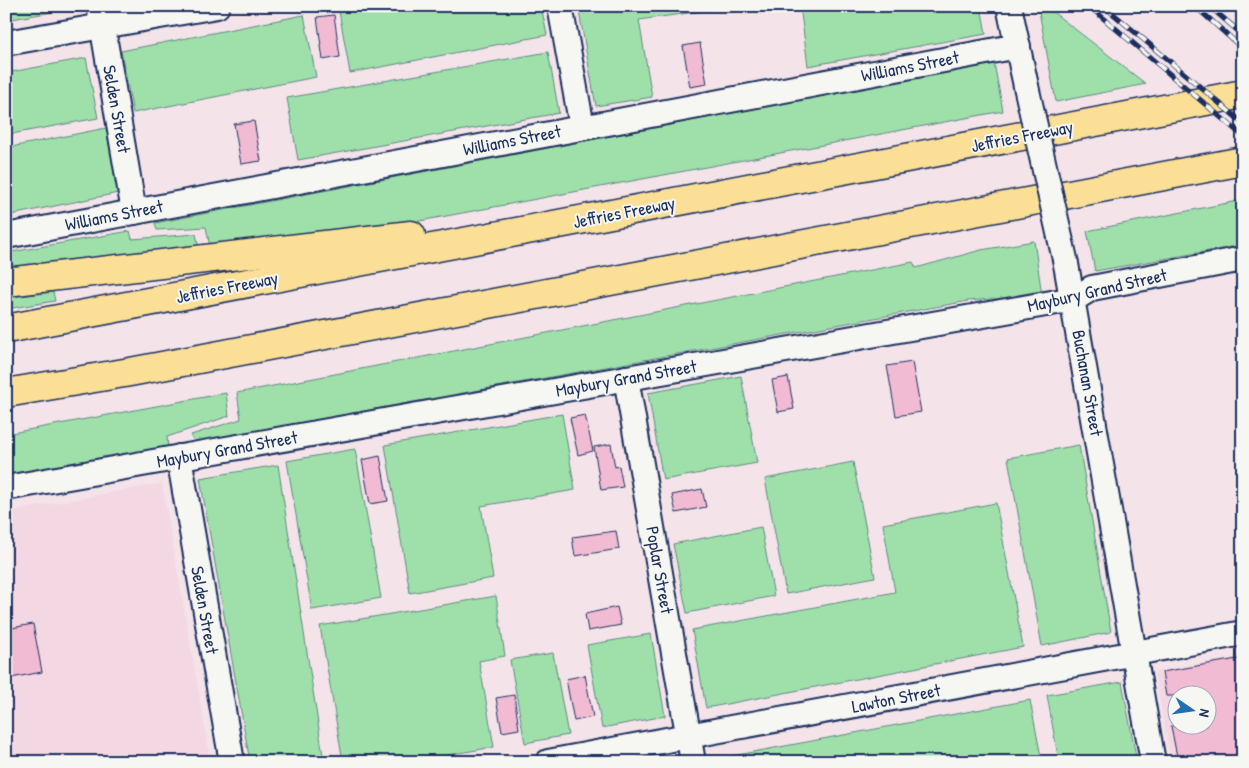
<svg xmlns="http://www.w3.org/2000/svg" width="1249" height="768" viewBox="0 0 1249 768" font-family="'Patrick Hand',sans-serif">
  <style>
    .built { fill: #f3d8e3; fill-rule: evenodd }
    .green { fill: #9fe0aa; stroke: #5d8884 }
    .building { fill: #f1bbd4; stroke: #1b2f5e }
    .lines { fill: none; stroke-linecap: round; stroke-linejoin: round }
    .minor-casing { stroke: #1b2f5e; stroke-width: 28 }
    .highway-casing { stroke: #1b2f5e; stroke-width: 31 }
    .minor { stroke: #f6f6f2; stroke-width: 24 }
    .highway { stroke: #fbdf96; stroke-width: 28 }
    .rail-casing { stroke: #1b2f5e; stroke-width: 5.5 }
    .rail { stroke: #f6f6f2; stroke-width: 4; stroke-dasharray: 11; stroke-linecap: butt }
    .minor-bridge-casing { stroke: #1b2f5e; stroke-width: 28; stroke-linecap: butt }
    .minor-bridge { stroke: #f6f6f2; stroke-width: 24 }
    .labels { text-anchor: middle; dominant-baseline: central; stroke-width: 4; stroke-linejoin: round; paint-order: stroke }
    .street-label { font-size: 18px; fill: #1b2f5e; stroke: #f6f6f2 }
  </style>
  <rect width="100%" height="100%" fill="#f4e4e9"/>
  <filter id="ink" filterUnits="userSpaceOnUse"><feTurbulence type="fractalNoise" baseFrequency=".02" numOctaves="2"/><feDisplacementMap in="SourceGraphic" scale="10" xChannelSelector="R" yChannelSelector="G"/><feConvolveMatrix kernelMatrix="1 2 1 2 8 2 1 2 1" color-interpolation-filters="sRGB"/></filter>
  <g filter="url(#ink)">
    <g class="built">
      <polygon points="162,483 211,762 6,762 6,512"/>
      <path d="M1243 656V762H1171L1154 672ZM1176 696H1206V726H1176Z"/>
    </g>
    <g class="green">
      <polygon points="6,6 76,6 76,8 6,20"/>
      <polygon points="365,6 541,6 547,35 350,73 339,11"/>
      <polygon points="578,6 739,6 639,20 652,97 596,106"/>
      <polygon points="800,6 981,6 986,34 808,66"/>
      <polygon points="1038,6 1045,6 1146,84 1056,102"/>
      <polygon points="304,15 316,77 133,113 121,51"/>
      <polygon points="548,52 559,113 298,160 287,98"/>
      <polygon points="86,58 98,118 6,135 6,73"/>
      <polygon points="994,63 1003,111 388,227 211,252 206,227 157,230 155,223"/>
      <polygon points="106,128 118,193 6,216 6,148"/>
      <polygon points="1243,200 1243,245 1095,271 1087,231"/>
      <polygon points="130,231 132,239 196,234 200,253 6,276 6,253"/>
      <polygon points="1034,241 1042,295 968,301 194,442 191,435 241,419 237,393 913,262 916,268 981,250"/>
      <polygon points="53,292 55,301 6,309 6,298"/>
      <polygon points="741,376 757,463 663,480 648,393"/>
      <polygon points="226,393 229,416 167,437 168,447 6,477 6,434"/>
      <polygon points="562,414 575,490 481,506 493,578 410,593 385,445"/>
      <polygon points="1079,445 1111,632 1042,646 1008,458"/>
      <polygon points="355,449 381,598 312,610 287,461"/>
      <polygon points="853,462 875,577 786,594 765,479"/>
      <polygon points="278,465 324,762 250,762 200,478"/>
      <polygon points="996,503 1023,647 706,708 692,630 895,592 883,524"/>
      <polygon points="761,527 774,596 687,613 673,544"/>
      <polygon points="496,596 505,656 479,661 494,747 407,762 343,762 320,626"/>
      <polygon points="651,634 665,716 602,728 587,645"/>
      <polygon points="553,653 568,735 525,743 510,660"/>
      <polygon points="1122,682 1137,762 1059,762 1047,695"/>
      <polygon points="1030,700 1042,762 716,762 716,759"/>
    </g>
    <g class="building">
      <polygon points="334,15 340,57 323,60 317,17"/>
      <polygon points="700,43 707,84 690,87 683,46"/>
      <polygon points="254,121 261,161 241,164 234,124"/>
      <polygon points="912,362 921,412 896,416 887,366"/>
      <polygon points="788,377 794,409 778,412 772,380"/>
      <polygon points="585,415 593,451 578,455 570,418"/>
      <polygon points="611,444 615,467 619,466 623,487 601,490 594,447"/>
      <polygon points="380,456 388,501 370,504 362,460"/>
      <polygon points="702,489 706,507 676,513 672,495"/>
      <polygon points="616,531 619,549 575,556 572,537"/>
      <polygon points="617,607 621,625 588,631 585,614"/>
      <polygon points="33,624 42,672 6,679 6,629"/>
      <polygon points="1243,658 1243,762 1178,762 1171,726 1206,726 1206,696 1166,696 1162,672"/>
      <polygon points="585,675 593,717 574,721 566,679"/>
      <polygon points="514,695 519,729 502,732 496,698"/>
    </g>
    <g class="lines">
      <defs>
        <g id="minor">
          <polyline points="99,6 134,212"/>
          <polyline points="560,6 582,127"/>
          <polyline points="1009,6 1026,86"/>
          <polyline points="6,43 217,6"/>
          <polyline points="6,236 1018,46"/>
          <polyline points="1066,264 1153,762"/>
          <polyline points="626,378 693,762"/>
          <polyline points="179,457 232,762"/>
          <polyline points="6,488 1074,299 1092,288 1243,259"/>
          <polyline points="548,762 1243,633"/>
        </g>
        <g id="highway">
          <polyline points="6,282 411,235"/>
          <polyline points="6,329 1243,94"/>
          <polyline points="6,393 130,372 1243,161"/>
        </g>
      </defs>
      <use href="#minor" class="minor-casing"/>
      <use href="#highway" class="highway-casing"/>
      <use href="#minor" class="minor"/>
      <use href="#highway" class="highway"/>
      <defs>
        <g id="rail">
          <polyline points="1089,6 1243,136"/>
          <polyline points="1104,6 1243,123"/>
          <polyline points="1195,6 1243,49"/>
          <polyline points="1209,6 1243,35"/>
        </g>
      </defs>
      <use href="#rail" class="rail-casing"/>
      <use href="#rail" class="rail"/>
      <defs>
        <polyline id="minor-bridge" points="1026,86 1066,264"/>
      </defs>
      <use href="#minor-bridge" class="minor-bridge-casing"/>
      <use href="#minor-bridge" class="minor-bridge"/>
    </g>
  </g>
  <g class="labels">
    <g class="street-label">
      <text transform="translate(910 66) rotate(-11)">Williams Street</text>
      <text transform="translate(117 109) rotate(80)">Selden Street</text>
      <text transform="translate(1022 136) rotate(-11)">Jeffries Freeway</text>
      <text transform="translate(512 140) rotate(-11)">Williams Street</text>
      <text transform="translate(624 212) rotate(-11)">Jeffries Freeway</text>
      <text transform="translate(114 215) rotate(-11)">Williams Street</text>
      <text transform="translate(227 287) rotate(-11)">Jeffries Freeway</text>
      <text transform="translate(1097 290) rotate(-13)">Maybury Grand Street</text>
      <text transform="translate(626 378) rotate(-10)">Maybury Grand Street</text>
      <text transform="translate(1088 383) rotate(80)">Buchanan Street</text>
      <text transform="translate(227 449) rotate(-10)">Maybury Grand Street</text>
      <text transform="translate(660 570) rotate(80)">Poplar Street</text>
      <text transform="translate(205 610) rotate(80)">Selden Street</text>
      <text transform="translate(896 698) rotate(-11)">Lawton Street</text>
    </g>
  </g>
  <rect width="1249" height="768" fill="none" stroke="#f6f6f2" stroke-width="25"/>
  <rect x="12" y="12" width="1224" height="743" fill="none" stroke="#1b2f5e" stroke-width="2" filter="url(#ink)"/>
  <g transform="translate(1192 710) rotate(103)"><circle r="24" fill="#f6f6f2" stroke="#9ea6b7"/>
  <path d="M0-4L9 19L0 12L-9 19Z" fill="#1f6fb2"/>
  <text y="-8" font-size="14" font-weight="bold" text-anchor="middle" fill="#1b2f5e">N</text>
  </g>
</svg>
